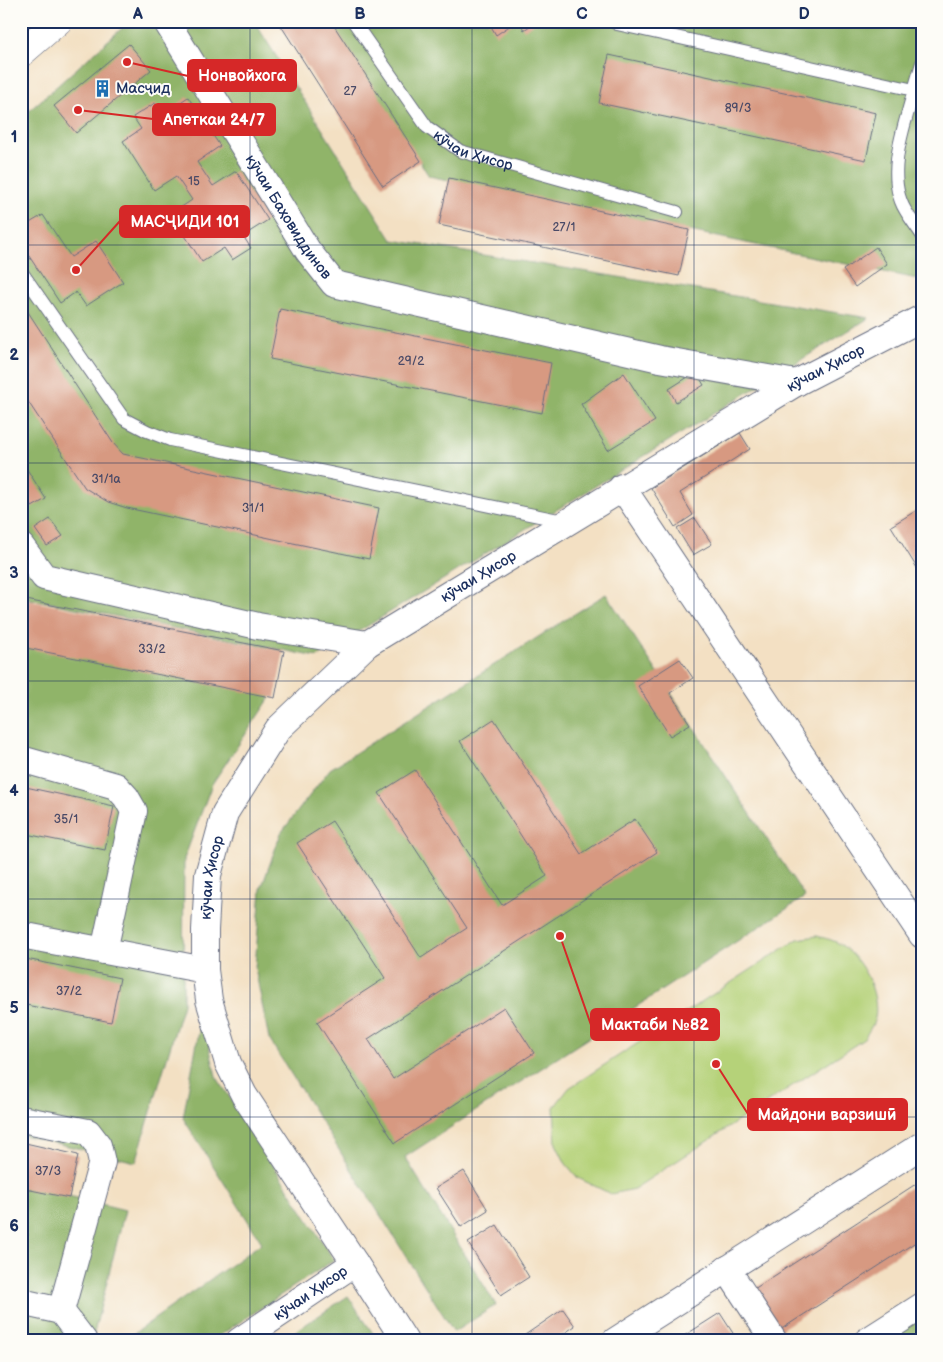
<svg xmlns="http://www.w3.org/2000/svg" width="943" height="1362" viewBox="0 0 943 1362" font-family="'Balsamiq Sans',sans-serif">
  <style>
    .green { fill: #b5d279; stroke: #68806c }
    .forest { fill: #90b469; stroke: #567264 }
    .building { fill: #d79981 }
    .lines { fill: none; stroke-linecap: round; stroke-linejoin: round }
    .service-casing { stroke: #676d81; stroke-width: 14 }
    .minor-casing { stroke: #676d81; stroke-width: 28 }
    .tertiary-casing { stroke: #676d81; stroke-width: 29 }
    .service { stroke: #fff; stroke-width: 12 }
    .minor { stroke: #fff; stroke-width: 26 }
    .tertiary { stroke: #fff; stroke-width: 28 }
    .grid { fill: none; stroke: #1b2f5e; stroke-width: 1; stroke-opacity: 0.55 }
    .labels { text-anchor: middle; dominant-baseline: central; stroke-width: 4; stroke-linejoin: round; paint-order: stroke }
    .number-label { font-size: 12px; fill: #4a4a67 }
    .poi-label { font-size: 15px; fill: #1b2f5e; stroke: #fdfcf7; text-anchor: start }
    .street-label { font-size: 15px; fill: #1b2f5e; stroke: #fdfcf7 }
    .leader { fill: none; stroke: #d62828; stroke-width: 2 }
    .callout-dot { fill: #d62828; stroke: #fdfcf7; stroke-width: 2 }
    .callout { fill: #d62828; stroke: #d62828; stroke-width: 2 }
    .callout-label { font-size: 16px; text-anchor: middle; font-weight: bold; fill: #fff }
    .neatline { fill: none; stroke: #1b2f5e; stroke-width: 2 }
    .grid-label { font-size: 16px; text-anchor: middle; font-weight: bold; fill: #1b2f5e }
  </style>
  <rect width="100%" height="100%" fill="#fdfcf7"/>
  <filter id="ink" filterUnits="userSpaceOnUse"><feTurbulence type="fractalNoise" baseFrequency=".02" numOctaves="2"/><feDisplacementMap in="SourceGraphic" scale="10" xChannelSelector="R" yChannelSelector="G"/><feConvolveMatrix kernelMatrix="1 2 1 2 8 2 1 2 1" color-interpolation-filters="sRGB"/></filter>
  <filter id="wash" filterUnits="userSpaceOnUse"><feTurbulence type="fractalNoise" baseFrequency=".0096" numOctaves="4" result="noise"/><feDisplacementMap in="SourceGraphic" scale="20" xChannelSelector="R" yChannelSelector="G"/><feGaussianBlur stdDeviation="1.12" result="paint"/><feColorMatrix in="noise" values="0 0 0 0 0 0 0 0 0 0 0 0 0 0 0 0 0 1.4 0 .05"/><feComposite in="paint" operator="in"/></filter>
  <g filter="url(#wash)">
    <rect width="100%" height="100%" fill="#f3e0c3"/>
    <path class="green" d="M817 936C823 938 830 939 836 942 860 954 880 992 875 1018 873 1026 867 1033 864 1039L634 1189 611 1194 578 1178 566 1164 556 1144 554 1107 569 1088 798 939Z"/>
    <g class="forest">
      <polygon points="130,21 254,21 392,240 869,318 317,657 21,597 21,118"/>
      <polygon points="329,21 922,21 922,280 429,176"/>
      <polygon points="606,594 805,897 405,1157 496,1305 454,1332 269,1039 255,968 261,889 281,833 330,769"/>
      <polygon points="21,635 276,689 212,784 184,859 183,1004 136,1162 21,1135"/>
      <polygon points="202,1015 216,1076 334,1260 211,1341 123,1341 262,1243 183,1118"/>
      <polygon points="21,1184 125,1210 92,1341 21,1341"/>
      <polygon points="348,1296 378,1341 281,1341"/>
      <polygon points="922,1316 922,1341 884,1341"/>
    </g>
    <g id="blocks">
      <g class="building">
        <polygon points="278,21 331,21 421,161 383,186"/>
        <polygon points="488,21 517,21 496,35"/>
        <polygon points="519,21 537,21 524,30"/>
        <polygon points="129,44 151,70 76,133 54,106"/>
        <polygon points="609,55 876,113 866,160 599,103"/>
        <polygon points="188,97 220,146 197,162 213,186 236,171 268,220 243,236 251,248 232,260 224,248 202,262 171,214 192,200 176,176 154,190 123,141 141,129 133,117 155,103 163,114"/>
        <polygon points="449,178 689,230 679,276 439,225"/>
        <polygon points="43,215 71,257 96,241 123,282 86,306 76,292 60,303 21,244 21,228"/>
        <polygon points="876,247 887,264 855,287 843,270"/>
        <polygon points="21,301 113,443 123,454 379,508 369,559 127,508 108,502 85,488 21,391"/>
        <polygon points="280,309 551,363 542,413 270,359"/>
        <polygon points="696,372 704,385 676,402 669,389"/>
        <polygon points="624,373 655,421 608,450 581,404"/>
        <polygon points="740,433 750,449 680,493 693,515 675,527 651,488"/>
        <polygon points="21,460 46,499 32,507 21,490"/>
        <polygon points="922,507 922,576 891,526"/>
        <polygon points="695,518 712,544 693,555 677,529"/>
        <polygon points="50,519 63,536 47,546 35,529"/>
        <polygon points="21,599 284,651 275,698 21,647"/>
        <polygon points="680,659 693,678 670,693 690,724 670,736 638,686"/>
        <polygon points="494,719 581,854 635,819 657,852 368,1039 393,1079 504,1007 534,1053 395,1143 317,1022 385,978 297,843 332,821 421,958 467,928 379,793 415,770 502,905 547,876 460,741"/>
        <polygon points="21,786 114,806 105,850 21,833"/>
        <polygon points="21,958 120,978 111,1022 21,1004"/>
        <polygon points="21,1142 78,1155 69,1198 21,1188"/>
        <polygon points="464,1171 488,1210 461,1227 436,1188"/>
        <polygon points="922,1180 922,1238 780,1330 754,1289"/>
        <polygon points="497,1225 529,1277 501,1295 468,1243"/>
        <polygon points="563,1309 575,1326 553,1341 530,1341 525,1335"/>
        <polygon points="720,1313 738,1341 676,1341"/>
      </g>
    </g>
  </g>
  <g filter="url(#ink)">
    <use href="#blocks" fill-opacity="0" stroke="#676d81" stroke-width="1"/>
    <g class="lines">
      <defs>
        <g id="service">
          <path id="s1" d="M353 21 427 127 460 151 677 212"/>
          <polyline points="613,21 617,24 914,90 922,63"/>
          <path d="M914 90C905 125 886 171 903 206 908 216 916 226 922 235"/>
          <polyline points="21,271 124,419 147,431 170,440 563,521"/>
        </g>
        <g id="minor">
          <path id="s2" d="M166 21 308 251 334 284 660 359 796 383"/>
          <polyline points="622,487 922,935"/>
          <polyline points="21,546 44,577 258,626 367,644"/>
          <polyline points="21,759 116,786 126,797 134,811 104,951"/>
          <polyline points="21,935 205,970"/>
          <polyline points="21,1119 88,1132 98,1145 102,1162 61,1311"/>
          <polyline points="355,1263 405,1341"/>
          <polyline points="727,1269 774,1341"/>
          <polyline points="21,1302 61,1311 84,1341"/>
          <path id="s3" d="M239 1341 355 1263 244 1095 228 1063 209 1000 205 970V930L208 875 225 813 278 729 367 644 796 383 922 318"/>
          <polyline points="615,1341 922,1145"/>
          <polyline points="867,1341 922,1306"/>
        </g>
        <polyline id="tertiary" points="21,53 58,21"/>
      </defs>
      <use href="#service" class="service-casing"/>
      <use href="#minor" class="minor-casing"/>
      <use href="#tertiary" class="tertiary-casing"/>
      <use href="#service" class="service"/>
      <use href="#minor" class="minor"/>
      <use href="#tertiary" class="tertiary"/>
    </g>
  </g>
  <path class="grid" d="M250 21V1341M472 21V1341M694 21V1341M21 245H922M21 463H922M21 681H922M21 899H922M21 1117H922"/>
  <defs>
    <symbol id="building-bare" viewBox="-9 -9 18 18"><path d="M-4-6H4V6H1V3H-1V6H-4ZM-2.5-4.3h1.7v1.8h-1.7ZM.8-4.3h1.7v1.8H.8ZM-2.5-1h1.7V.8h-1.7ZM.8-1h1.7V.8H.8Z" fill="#1f6fb2" stroke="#fdfcf7" stroke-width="2.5" paint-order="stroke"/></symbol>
  </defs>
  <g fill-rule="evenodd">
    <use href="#building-bare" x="90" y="76" width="25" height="25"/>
  </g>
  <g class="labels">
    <g class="number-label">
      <text x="350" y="91">27</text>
      <text x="738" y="108">89/3</text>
      <text x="194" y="181">15</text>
      <text x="564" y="227">27/1</text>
      <text x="411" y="361">29/2</text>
      <text x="106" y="479">31/1а</text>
      <text x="253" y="508">31/1</text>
      <text x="152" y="649">33/2</text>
      <text x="66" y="819">35/1</text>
      <text x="69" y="991">37/2</text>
      <text x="48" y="1171">37/3</text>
    </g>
    <g class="poi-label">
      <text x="116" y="88">Масҷид</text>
    </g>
    <g class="street-label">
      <text stroke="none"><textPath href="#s1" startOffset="182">кӯчаи Ҳисор</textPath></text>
      <text stroke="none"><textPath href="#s2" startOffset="231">кӯчаи Баҳовиддинов</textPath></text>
      <text stroke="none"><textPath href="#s3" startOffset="1390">кӯчаи Ҳисор</textPath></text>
      <text stroke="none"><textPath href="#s3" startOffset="985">кӯчаи Ҳисор</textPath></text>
      <text stroke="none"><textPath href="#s3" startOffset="566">кӯчаи Ҳисор</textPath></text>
      <text stroke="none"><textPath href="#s3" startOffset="86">кӯчаи Ҳисор</textPath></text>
    </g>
  </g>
  <path class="leader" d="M127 62L188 76M78 110L153 119M76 270L120 221M560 936L591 1025M716 1064L748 1114"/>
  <g class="callout-dot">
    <circle cx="127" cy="62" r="5"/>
    <circle cx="78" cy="110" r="5"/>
    <circle cx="76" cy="270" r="5"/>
    <circle cx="560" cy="936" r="5"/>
    <circle cx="716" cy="1064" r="5"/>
  </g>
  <g class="callout">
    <rect x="188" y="60" width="108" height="31" rx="5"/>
    <rect x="153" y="104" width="122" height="31" rx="5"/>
    <rect x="120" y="206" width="129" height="31" rx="5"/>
    <rect x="591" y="1009" width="128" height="31" rx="5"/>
    <rect x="748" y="1099" width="159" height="31" rx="5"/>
  </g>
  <g class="callout-label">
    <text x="242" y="81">Нонвойхога</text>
    <text x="214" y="125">Апеткаи 24/7</text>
    <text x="185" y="227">МАСҶИДИ 101</text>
    <text x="655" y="1030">Мактаби №82</text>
    <text x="827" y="1120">Майдони варзишӣ</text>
  </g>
  <rect width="943" height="1362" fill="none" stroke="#fdfcf7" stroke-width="55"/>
  <rect x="28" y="28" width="888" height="1306" class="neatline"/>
  <g class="grid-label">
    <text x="138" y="19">A</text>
    <text x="360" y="19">B</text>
    <text x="582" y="19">C</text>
    <text x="804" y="19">D</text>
    <text x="14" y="142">1</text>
    <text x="14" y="360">2</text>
    <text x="14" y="578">3</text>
    <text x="14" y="796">4</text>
    <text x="14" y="1013">5</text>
    <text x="14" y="1231">6</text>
  </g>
</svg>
